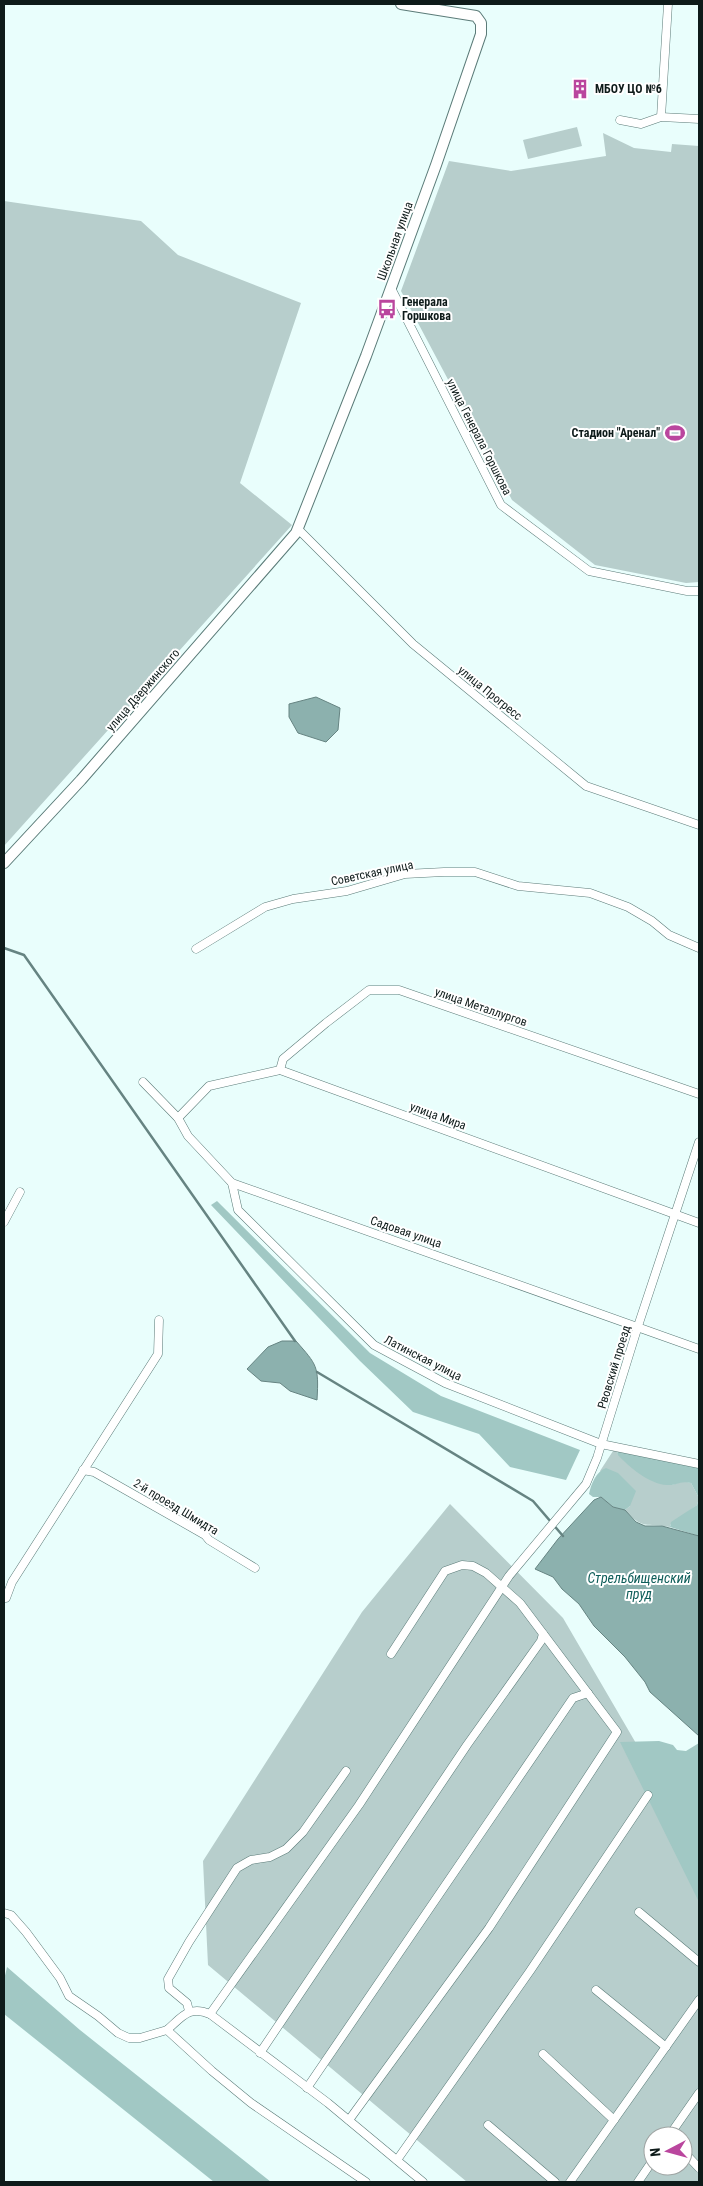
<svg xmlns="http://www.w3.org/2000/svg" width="703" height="2186" viewBox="0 0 703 2186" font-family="'Roboto Condensed',sans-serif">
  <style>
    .green { fill: #b7cecc; fill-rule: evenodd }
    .forest { fill: #a1c8c4 }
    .water { fill: #8cb1ae; stroke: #668482 }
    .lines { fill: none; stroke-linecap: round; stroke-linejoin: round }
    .stream { stroke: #668482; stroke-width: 2.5 }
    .minor-casing { stroke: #5b7b78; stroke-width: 9 }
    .tertiary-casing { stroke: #5b7b78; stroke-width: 12 }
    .minor { stroke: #fff; stroke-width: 8 }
    .tertiary { stroke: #fff; stroke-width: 10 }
    .labels { text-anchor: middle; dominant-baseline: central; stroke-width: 4; stroke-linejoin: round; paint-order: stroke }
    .poi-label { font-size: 12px; font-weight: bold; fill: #0e1b1a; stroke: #fff; text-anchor: start }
    .street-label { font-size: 12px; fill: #0e1b1a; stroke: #fff }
    .water-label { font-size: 14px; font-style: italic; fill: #0f5e5a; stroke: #fff }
  </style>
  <rect width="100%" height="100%" fill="#e9fefc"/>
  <g class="green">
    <polygon points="577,127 582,146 528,159 523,140"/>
    <polygon points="603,133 634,148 671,152 672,144 699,146 699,582 686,583 595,565 512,500 401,291 449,161 511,171 606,156"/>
    <polygon points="4,201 141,221 178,255 301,303 240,483 292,525 4,846"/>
    <path d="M613 1451H618L617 1454 672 1485 683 1481 691 1483 699 1498 697 1505 670 1525V1527C645 1522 644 1531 625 1510L630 1506 600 1471Z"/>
    <path d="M450 1504 563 1618 637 1745 699 1889V2182H467L208 1965 203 1861 362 1612ZM653 2136H683V2166H653Z"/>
  </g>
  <g class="forest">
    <polygon points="217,1201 370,1353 441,1396 580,1450 566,1480 510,1467 479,1434 413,1412 360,1361 211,1205"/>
    <path d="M618 1451 699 1467V1536L670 1527 671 1522 697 1505 699 1498 691 1483C679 1480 677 1486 667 1485 649 1484 629 1467 617 1454Z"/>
    <path d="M606 1468 618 1473 636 1491 630 1506 625 1510 613 1507 601 1497H593L589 1494C591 1484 596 1472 606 1468Z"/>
    <polygon points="659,1741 673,1745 677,1750 686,1751 699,1743 699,1902 620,1742"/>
    <polygon points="7,1967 80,2030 271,2182 214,2182 4,2014 4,1980"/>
  </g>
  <g class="water">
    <polygon points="316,697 340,708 338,730 326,742 298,733 289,717 289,704"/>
    <path d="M282 1341H296C317 1365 319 1366 317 1400L290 1391 280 1383 261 1381 247 1369 268 1347Z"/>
    <polygon points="601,1497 613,1507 625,1510 636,1522 645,1526 662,1526 699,1536 699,1736 650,1692 645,1682 625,1657 594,1626 579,1604 562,1589 553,1577 535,1569 558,1539 594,1500"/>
  </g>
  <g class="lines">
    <g class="stream">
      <polyline points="4,948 24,955 295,1341"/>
      <polyline points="317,1372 533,1501 563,1536"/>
    </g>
    <defs>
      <g id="minor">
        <polyline points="661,117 668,4"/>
        <polyline points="620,120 641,124 661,117 699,119"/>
        <polyline points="391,288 501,505 589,571 687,591 699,591"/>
        <polyline points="298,529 413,644 586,786 699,825"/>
        <polyline points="196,949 265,907 293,899 347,891 405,874 444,872 475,872 518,886 590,893 628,907 652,921 669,935 699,948"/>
        <polyline points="280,1070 283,1059 326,1023 369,990 399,990 699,1094"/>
        <polyline points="143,1082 178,1118 188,1136 232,1183 699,1349"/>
        <polyline points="178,1118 209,1086 280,1070 699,1223"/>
        <polyline points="232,1183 238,1210 374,1345 445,1383 601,1444 699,1464"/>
        <polyline points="4,1222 20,1192"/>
        <polyline points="83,1470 94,1472 205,1535 209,1540 255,1568"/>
        <polyline points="4,1598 6,1598 12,1582 158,1354 159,1320"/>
        <polyline points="639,1912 699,1962"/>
        <polyline points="4,1913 11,1915 26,1932 60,1978 69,1996 98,2016 118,2033 129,2038 140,2038 167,2030 212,2071 251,2103 366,2182"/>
        <polyline points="596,1990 666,2047"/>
        <polyline points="189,2011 187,2003 169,1988 168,1979 189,1942 237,1868 251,1860 270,1857 286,1849 303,1832 346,1771"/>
        <polyline points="210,2014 359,1805 509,1576 586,1484 597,1458 638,1326 699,1142"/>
        <path d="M167 2030C182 2017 189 2005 210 2014L328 2103 423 2182"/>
        <polyline points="260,2053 467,1745 541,1641 543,1634"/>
        <polyline points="543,2054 614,2120"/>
        <polyline points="307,2088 573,1698 588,1693"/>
        <polyline points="349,2120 489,1928 617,1732 520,1603 486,1573 473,1566 462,1565 445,1571 391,1654"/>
        <polyline points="488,2125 555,2182"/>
        <polyline points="669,2136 699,2093"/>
        <polyline points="683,2151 699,2168"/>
        <polyline points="397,2160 530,1971 648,1795"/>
        <polyline points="570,2182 699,2000"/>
        <polyline points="638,2182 653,2160"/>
      </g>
      <polyline id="tertiary" points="4,863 81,780 296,533 366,356 436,165 481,34 481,23 476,16 401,4"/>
    </defs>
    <use href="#minor" class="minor-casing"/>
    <use href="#tertiary" class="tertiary-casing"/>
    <use href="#minor" class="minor"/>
    <use href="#tertiary" class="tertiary"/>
  </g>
  <defs>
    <symbol id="building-bare" viewBox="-9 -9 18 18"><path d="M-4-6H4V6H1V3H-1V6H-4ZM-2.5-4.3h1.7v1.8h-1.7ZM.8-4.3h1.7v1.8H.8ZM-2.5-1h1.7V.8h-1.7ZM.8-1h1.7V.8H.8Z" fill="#ba469e" stroke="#fff" stroke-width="2.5" paint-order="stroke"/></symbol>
    <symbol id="bus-bare" viewBox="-9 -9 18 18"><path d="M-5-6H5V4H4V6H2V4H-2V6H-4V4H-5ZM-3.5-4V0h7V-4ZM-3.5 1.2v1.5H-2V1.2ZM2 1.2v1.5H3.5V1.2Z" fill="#ba469e" stroke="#fff" stroke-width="2.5" paint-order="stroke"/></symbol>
    <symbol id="stadium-bare" viewBox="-9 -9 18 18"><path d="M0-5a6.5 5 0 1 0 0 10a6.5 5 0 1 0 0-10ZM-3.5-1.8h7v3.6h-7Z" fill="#ba469e" stroke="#fff" stroke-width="2.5" paint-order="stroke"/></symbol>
  </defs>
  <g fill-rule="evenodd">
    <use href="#building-bare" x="566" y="75" width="28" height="28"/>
    <use href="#bus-bare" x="373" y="295" width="28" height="28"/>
    <use href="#stadium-bare" x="661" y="419" width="28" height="28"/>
  </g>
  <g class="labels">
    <g class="poi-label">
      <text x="595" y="89">МБОУ ЦО №6</text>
      <text x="402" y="302">Генерала<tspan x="402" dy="14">Горшкова</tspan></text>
      <text x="660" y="433" text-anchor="end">Стадион "Аренал"</text>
    </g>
    <g class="street-label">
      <text transform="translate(395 241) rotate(-70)">Школьная улица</text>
      <text transform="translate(479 437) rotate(63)">улица Генерала Горшкова</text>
      <text transform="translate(143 690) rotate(-49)">улица Дзержинского</text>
      <text transform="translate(490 693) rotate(39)">улица Прогресс</text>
      <text transform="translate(372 873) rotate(-12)">Советская улица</text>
      <text transform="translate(481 1007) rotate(19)">улица Металлургов</text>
      <text transform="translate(438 1116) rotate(20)">улица Мира</text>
      <text transform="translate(406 1232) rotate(19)">Садовая улица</text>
      <text transform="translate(423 1358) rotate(27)">Латинская улица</text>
      <text transform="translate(614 1367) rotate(-73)">Рвовский проезд</text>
      <text transform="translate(176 1507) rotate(31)">2-й проезд Шмидта</text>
    </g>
    <g class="water-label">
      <text x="639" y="1578">Стрельбищенский<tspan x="639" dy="16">пруд</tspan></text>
    </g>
  </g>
  <rect width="703" height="2186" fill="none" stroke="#0e1b1a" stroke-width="10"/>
  <g transform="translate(668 2151) rotate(264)"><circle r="24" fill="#ffffff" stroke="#9fa4a3"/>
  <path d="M0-4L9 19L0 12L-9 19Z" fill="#ba469e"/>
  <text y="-8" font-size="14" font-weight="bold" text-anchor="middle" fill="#0e1b1a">N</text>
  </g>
</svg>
